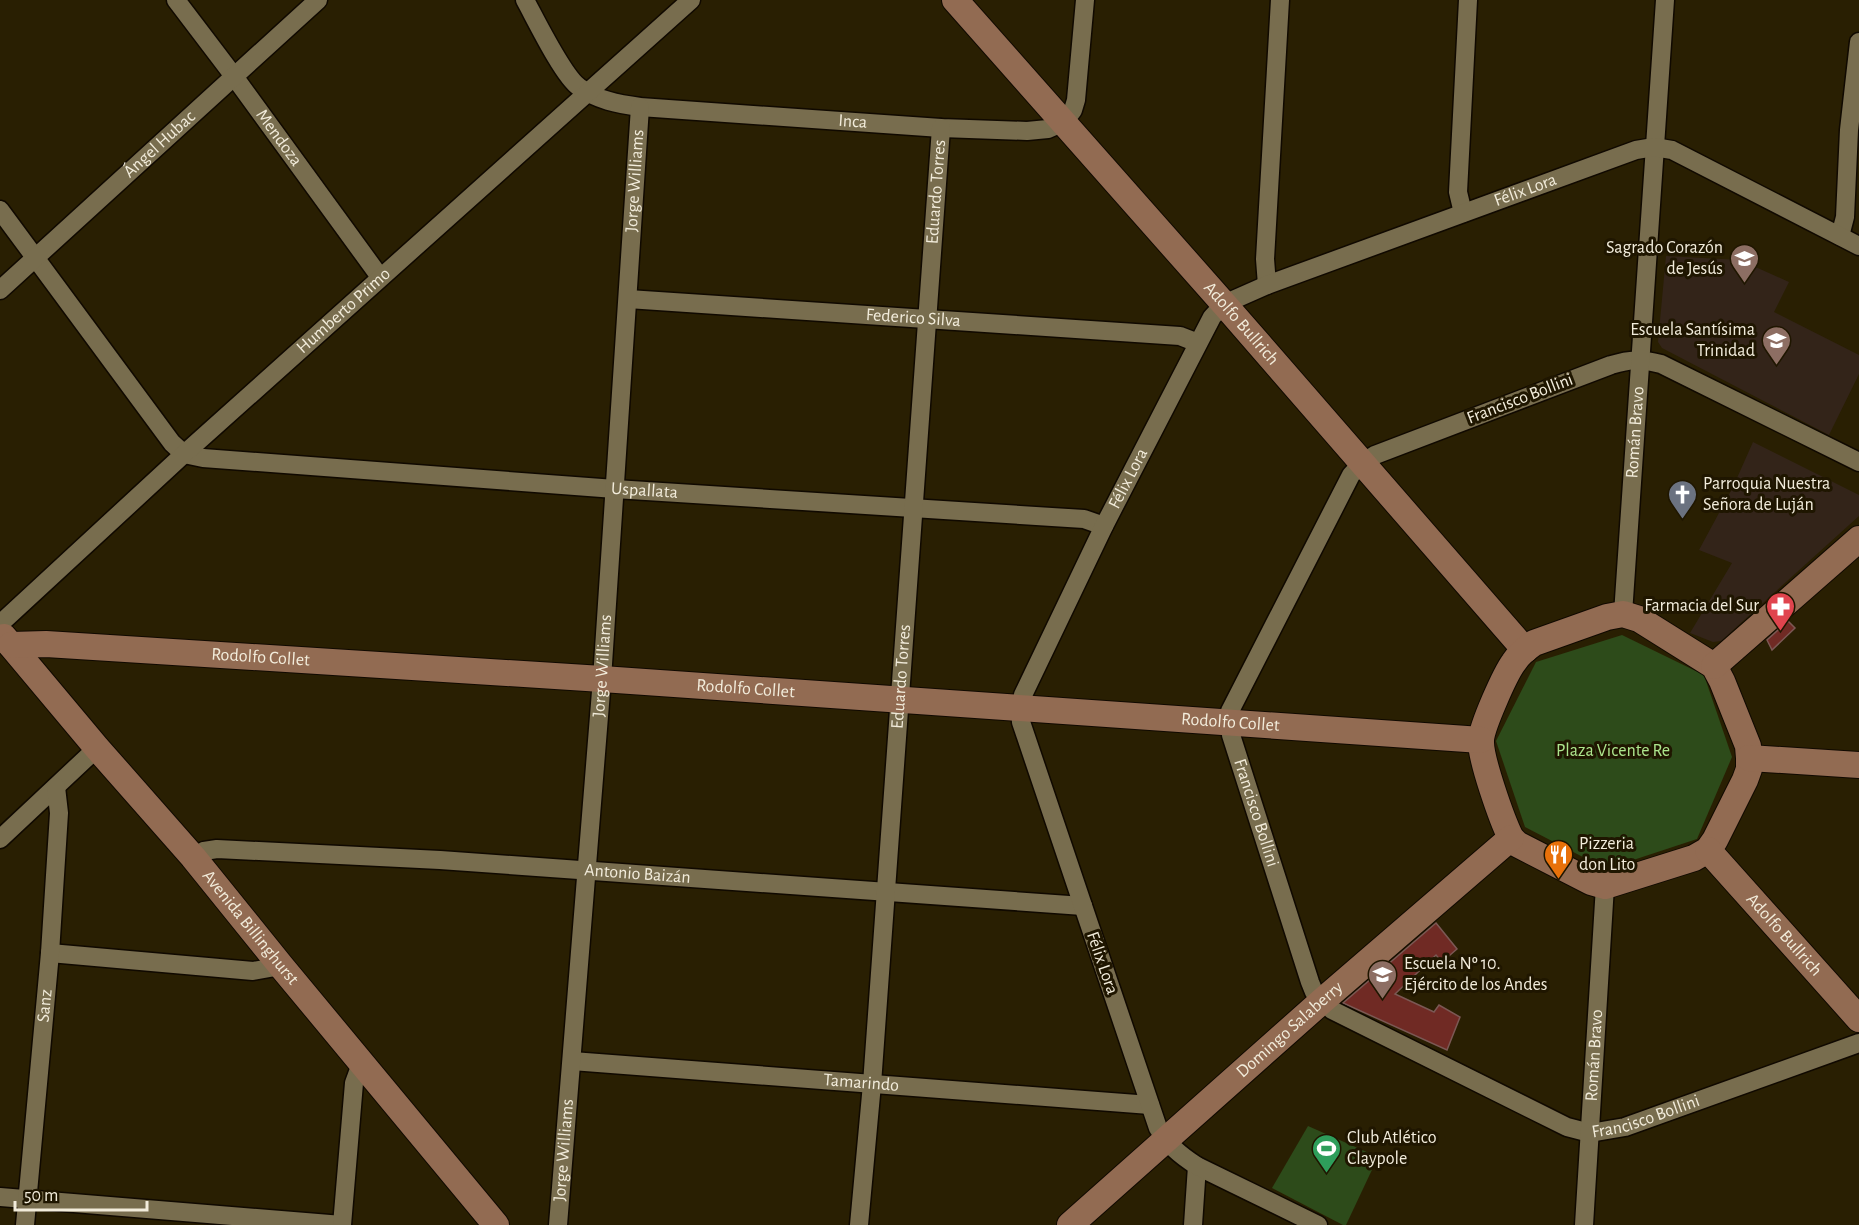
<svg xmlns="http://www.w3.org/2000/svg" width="1859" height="1225" viewBox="0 0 1859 1225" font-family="'Alegreya Sans',sans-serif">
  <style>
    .education { fill: #332419 }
    .green { fill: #2d4b1a }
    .building { fill: #702a24; stroke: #7b5854; stroke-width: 1.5 }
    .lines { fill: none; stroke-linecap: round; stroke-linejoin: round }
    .street-casing { stroke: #100900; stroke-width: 21 }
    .secondary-casing { stroke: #100900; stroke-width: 28 }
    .street { stroke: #786d4e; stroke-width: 18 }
    .secondary { stroke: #926b52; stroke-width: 26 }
    .labels { text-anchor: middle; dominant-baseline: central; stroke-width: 6; stroke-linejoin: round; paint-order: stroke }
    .street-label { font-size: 18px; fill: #f2ecdb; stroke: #1f1600 }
    .poi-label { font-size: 18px; fill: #f2ecdb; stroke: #1f1600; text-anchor: start }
    .park-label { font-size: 18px; fill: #ade68d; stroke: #1f1600 }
  </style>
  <rect width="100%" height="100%" fill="#291f02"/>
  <g class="education">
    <polygon points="1666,256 1740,260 1789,282 1774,312 1859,355 1859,374 1829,435 1662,348 1658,342"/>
    <polygon points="1753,442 1859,495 1859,516 1721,641 1713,642 1690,633 1732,563 1699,550 1733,487"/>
  </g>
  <g class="green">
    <polygon points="1622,635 1704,675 1732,757 1697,839 1606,869 1525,827 1496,741 1536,662"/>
    <polygon points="1308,1126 1378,1157 1346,1225 1343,1225 1272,1188"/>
  </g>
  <g class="building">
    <polygon points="1788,621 1795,628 1772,650 1767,640"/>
    <polygon points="1436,923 1457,949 1442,962 1436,955 1395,994 1434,1012 1439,1005 1460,1017 1447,1050 1343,1003"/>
  </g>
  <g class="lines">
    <defs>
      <g id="street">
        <path id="s1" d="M176 0 233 75 380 277"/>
        <path id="s2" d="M525 0C536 20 563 76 579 87 597 100 618 104 640 107L941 128 1027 131 1048 129 1064 122 1073 110 1076 100 1085 0"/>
        <path id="s3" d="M0 210 172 443 184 454 203 458 615 489 1084 519 1104 526"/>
        <polyline points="1463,213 1458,192 1468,0"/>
        <polyline points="1840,236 1845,217 1849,130 1859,42"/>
        <polyline points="1267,285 1265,259 1280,0"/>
        <path id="s4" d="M0 290 318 0"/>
        <path id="s5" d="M628 299 1180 336 1198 343"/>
        <path id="s6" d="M1859 462 1661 364C1640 359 1631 359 1611 365L1375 455 1362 463 1351 475 1230 711 1231 735 1310 982 1314 992 1332 1010 1567 1127 1590 1133 1625 1127 1859 1043"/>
        <path id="s7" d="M1623 614 1665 0"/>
        <path id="s8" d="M0 624 184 454 691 0"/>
        <polyline points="0,839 97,748"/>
        <path id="s9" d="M193 857 204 851 217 849 440 860 1083 906"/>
        <polyline points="50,953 253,971 281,966"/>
        <path id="s10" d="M572 1061 1150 1105"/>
        <polyline points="0,1197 342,1225"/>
        <path id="s11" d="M25 1225 50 953 59 813 56 787"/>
        <polyline points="342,1225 354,1083 362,1061"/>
        <path id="s12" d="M558 1225 602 679 640 107"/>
        <path id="s13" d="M859 1225 872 1084 941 128"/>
        <polyline points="1193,1225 1197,1166"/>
        <path id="s14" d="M1318 1225 1197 1166C1180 1155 1168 1145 1158 1128L1021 722 1020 709 1023 695 1104 526 1212 317 1224 304 1267 285 1636 150 1654 147 1672 150 1859 246"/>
        <path id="s15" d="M1584 1225 1605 886"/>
      </g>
      <g id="secondary">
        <path id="s16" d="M955 0 1224 304 1525 650"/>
        <path d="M1623 614 1639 619 1714 666 1722 681 1748 746 1749 758V769L1745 780 1715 840 1708 850 1694 858 1605 886 1591 882 1517 844 1511 838C1502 820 1480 758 1481 740 1482 726 1505 674 1514 662 1519 654 1527 648 1534 643L1607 617Z"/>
        <path id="s17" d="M4 637 97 748 193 857 281 966 496 1225"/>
        <path id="s18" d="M11 645 46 644 602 679 1481 740"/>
        <polyline points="1714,666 1859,539"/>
        <polyline points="1749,758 1859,765"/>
        <path id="s19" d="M1708 850 1859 1019"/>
        <path id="s20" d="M1070 1225 1322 1001 1511 838"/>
      </g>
    </defs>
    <use href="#street" class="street-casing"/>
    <use href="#secondary" class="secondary-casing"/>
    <use href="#street" class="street"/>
    <use href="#secondary" class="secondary"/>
  </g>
  <defs>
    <symbol id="school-pin" viewBox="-11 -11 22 30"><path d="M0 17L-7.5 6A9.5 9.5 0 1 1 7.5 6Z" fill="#8d6e63" stroke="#1f1600"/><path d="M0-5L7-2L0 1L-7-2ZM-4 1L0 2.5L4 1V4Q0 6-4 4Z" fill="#fff"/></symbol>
    <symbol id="church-pin" viewBox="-11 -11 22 30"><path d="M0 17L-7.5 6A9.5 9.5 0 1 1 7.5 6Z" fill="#6b7280" stroke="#1f1600"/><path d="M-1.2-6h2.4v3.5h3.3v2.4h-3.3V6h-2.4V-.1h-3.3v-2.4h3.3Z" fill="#fff"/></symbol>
    <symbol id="pharmacy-pin" viewBox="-11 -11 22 30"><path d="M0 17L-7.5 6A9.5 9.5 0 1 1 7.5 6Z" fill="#e0444e" stroke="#1f1600"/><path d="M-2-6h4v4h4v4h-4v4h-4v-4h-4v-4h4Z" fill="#fff"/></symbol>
    <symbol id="restaurant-pin" viewBox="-11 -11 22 30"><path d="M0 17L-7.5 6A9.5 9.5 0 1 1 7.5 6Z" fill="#e8710a" stroke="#1f1600"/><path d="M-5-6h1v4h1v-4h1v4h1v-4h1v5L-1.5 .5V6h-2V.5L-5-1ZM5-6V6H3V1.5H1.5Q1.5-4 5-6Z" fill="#fff"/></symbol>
    <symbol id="stadium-pin" viewBox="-11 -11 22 30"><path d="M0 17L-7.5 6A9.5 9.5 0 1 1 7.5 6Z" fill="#2e9e5b" stroke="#1f1600"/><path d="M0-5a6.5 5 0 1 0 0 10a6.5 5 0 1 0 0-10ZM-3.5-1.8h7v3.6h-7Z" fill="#fff"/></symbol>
  </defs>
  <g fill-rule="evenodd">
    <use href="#school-pin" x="1728" y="242" width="33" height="45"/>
    <use href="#school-pin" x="1760" y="324" width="33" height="45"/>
    <use href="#church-pin" x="1666" y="478" width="33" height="45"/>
    <use href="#pharmacy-pin" x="1764" y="590" width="33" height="45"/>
    <use href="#restaurant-pin" x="1542" y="838" width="33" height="45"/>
    <use href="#school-pin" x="1366" y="958" width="33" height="45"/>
    <use href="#stadium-pin" x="1310" y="1132" width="33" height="45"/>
  </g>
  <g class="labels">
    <g class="street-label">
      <text stroke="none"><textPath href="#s2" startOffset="381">Inca</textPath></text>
      <text stroke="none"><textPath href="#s1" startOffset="172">Mendoza</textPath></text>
      <text stroke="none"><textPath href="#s4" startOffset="216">Ángel Hubac</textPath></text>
      <text stroke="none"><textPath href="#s12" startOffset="1047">Jorge Williams</textPath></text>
      <text stroke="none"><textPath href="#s14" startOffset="1408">Félix Lora</textPath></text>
      <text stroke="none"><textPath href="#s13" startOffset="1036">Eduardo Torres</textPath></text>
      <text stroke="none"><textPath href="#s8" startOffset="465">Humberto Primo</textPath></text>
      <text stroke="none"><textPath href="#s5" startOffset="286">Federico Silva</textPath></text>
      <text stroke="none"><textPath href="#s16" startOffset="432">Adolfo Bullrich</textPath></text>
      <text transform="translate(1520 399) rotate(-21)">Francisco Bollini</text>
      <text stroke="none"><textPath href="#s7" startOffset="182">Román Bravo</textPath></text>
      <text stroke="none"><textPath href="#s14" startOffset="886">Félix Lora</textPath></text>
      <text stroke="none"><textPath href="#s3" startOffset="768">Uspallata</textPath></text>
      <text stroke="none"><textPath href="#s18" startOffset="250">Rodolfo Collet</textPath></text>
      <text stroke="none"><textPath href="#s12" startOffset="561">Jorge Williams</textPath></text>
      <text stroke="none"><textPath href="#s13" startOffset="550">Eduardo Torres</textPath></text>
      <text stroke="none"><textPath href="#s18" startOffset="736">Rodolfo Collet</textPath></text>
      <text stroke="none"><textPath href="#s18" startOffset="1222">Rodolfo Collet</textPath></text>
      <text stroke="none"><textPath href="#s6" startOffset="927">Francisco Bollini</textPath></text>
      <text stroke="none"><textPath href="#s9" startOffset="447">Antonio Baizán</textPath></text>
      <text stroke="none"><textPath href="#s17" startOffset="381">Avenida Billinghurst</textPath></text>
      <text stroke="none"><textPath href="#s19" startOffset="114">Adolfo Bullrich</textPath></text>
      <text transform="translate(1102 963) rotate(71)">Félix Lora</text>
      <text stroke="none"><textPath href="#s11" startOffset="220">Sanz</textPath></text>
      <text stroke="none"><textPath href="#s20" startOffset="294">Domingo Salaberry</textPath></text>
      <text stroke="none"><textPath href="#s15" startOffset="170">Román Bravo</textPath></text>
      <text stroke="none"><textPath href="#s10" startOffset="290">Tamarindo</textPath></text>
      <text stroke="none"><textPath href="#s6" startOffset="1485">Francisco Bollini</textPath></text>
      <text stroke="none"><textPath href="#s12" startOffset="75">Jorge Williams</textPath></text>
    </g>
    <g class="poi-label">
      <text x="1723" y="248" text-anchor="end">Sagrado Corazón<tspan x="1723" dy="21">de Jesús</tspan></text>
      <text x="1755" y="330" text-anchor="end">Escuela Santísima<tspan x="1755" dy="21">Trinidad</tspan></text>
      <text x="1703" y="484">Parroquia Nuestra<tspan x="1703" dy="21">Señora de Luján</tspan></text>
      <text x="1759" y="606" text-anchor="end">Farmacia del Sur</text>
      <text x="1579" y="844">Pizzeria<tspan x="1579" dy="21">don Lito</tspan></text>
      <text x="1404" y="964">Escuela Nº 10.<tspan x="1404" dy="21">Ejército de los Andes</tspan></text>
      <text x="1347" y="1138">Club Atlético<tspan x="1347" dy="21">Claypole</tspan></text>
    </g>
    <g class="park-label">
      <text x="1613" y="751">Plaza Vicente Re</text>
    </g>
  </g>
  <path d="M15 1201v9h132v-9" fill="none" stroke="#f2ecdb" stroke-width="3"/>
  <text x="24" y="1201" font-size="18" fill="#f2ecdb" stroke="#1f1600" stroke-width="4.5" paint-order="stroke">50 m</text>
</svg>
